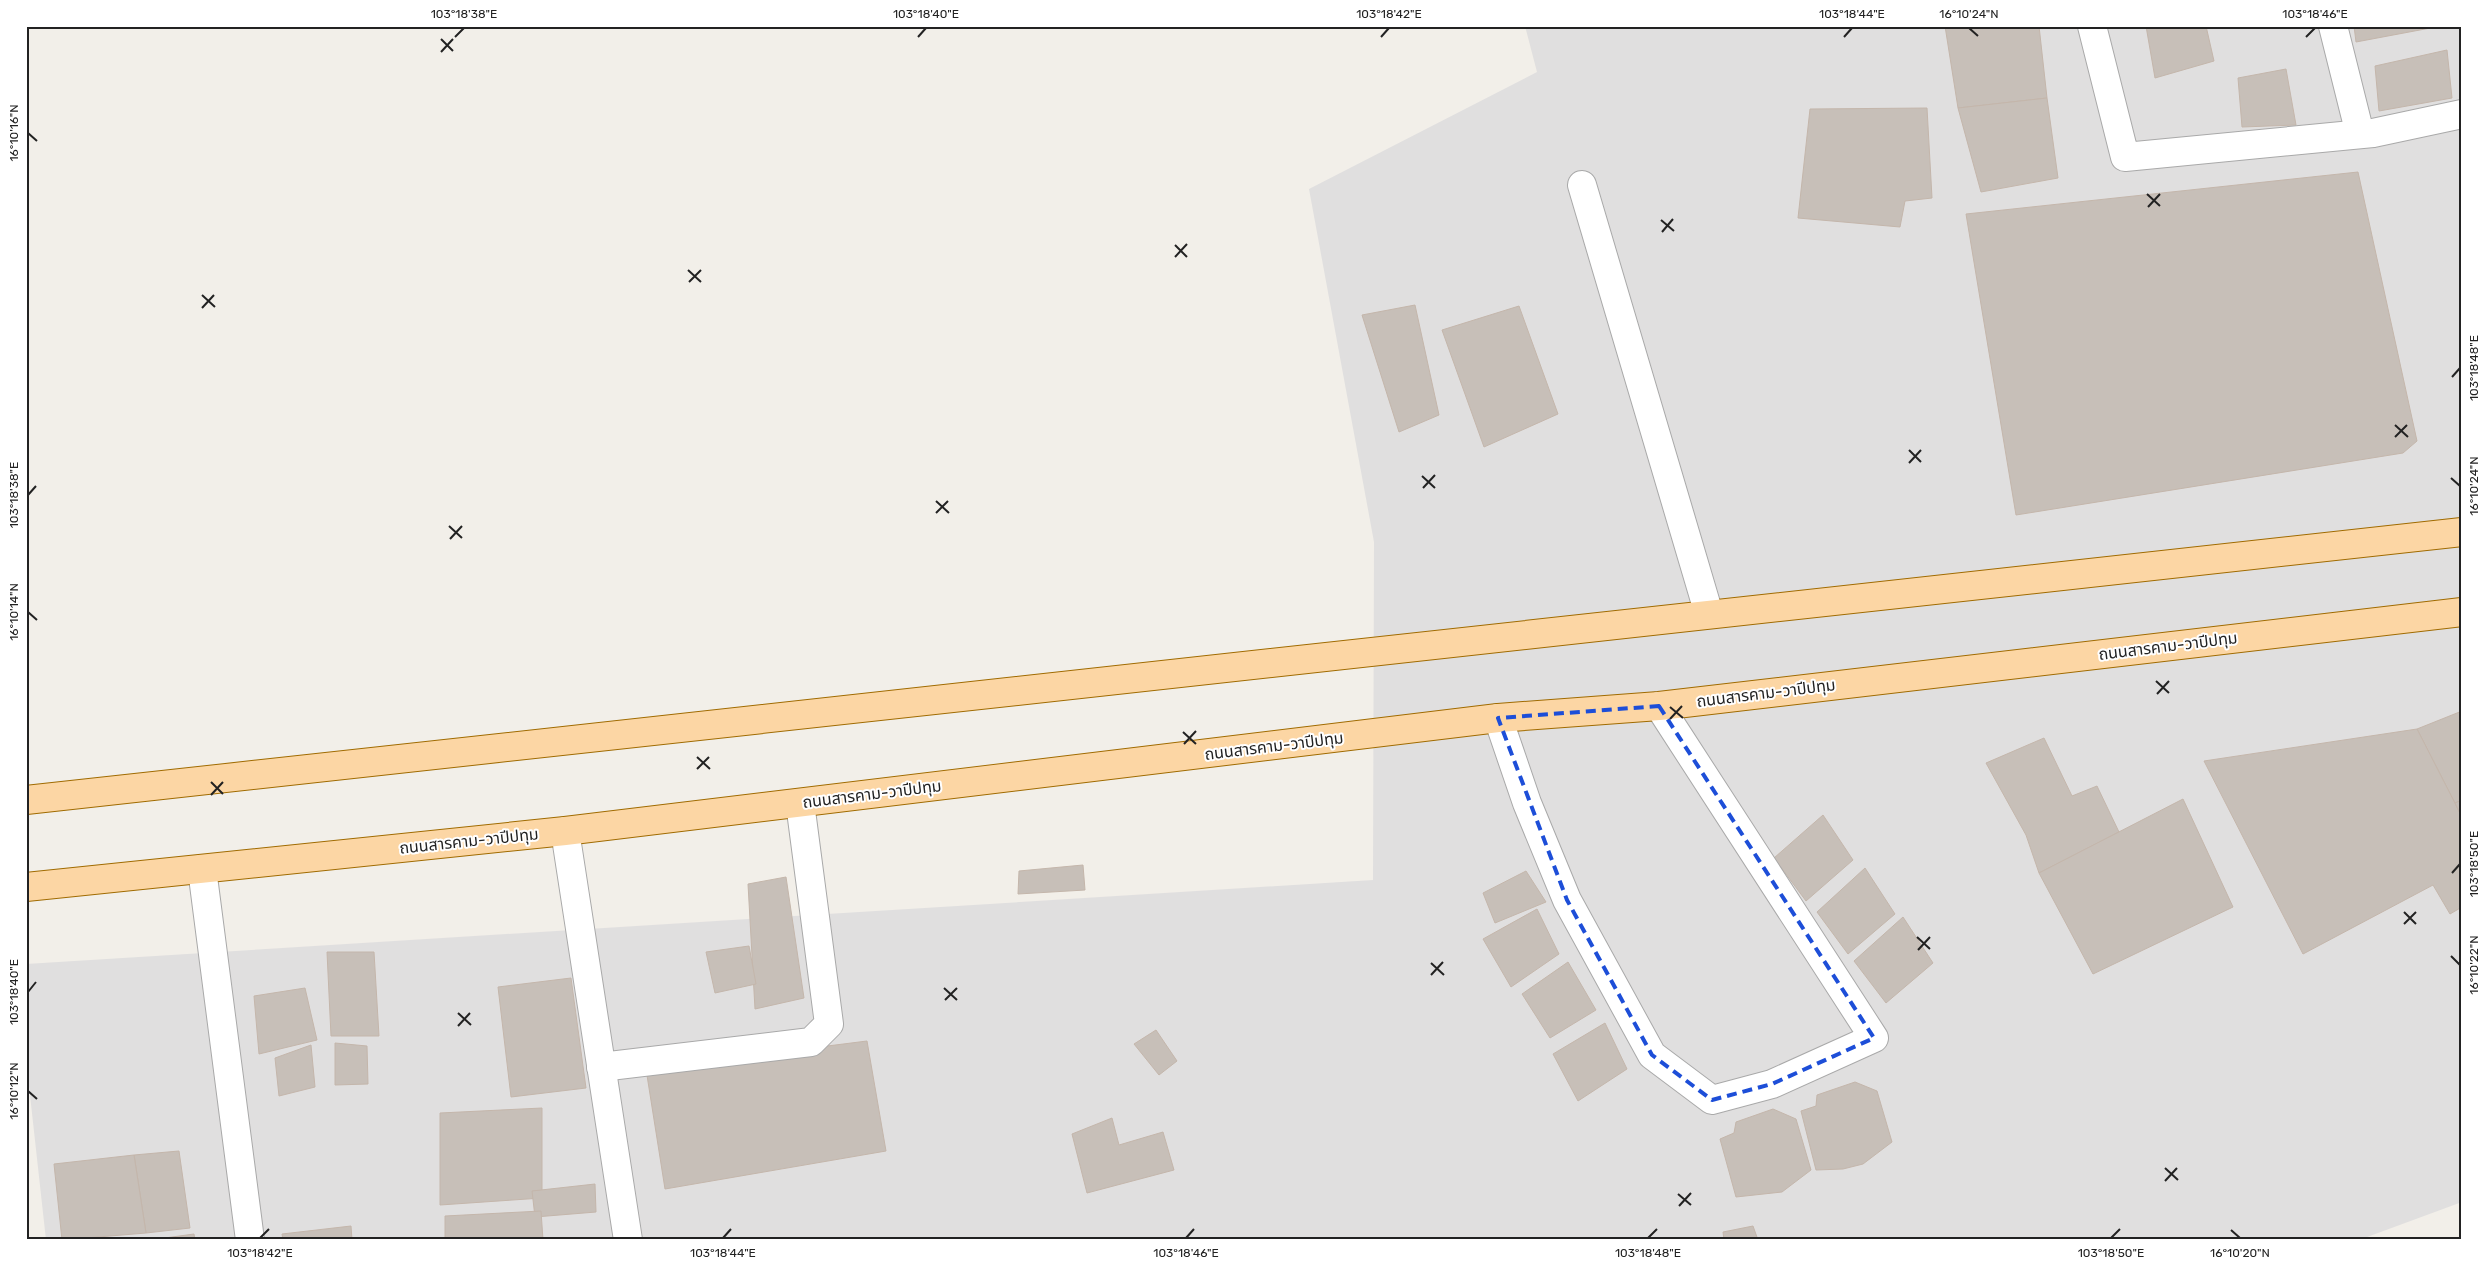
<svg xmlns="http://www.w3.org/2000/svg" width="2488" height="1266" viewBox="0 0 2488 1266" font-family="Rubik,'Noto Sans Thai',sans-serif">
  <style>
    .residential { fill: #e0dfdf }
    .building { fill: #c7bfb8; stroke: #c4b6ab }
    .lines { fill: none; stroke-linecap: round; stroke-linejoin: round }
    .minor-casing { stroke: #a9a9a9; stroke-width: 30 }
    .major-casing { stroke: #a06b00; stroke-width: 30 }
    .minor { stroke: #fff; stroke-width: 28 }
    .major { stroke: #fcd6a4; stroke-width: 28 }
    .marked { fill: none; stroke: #1d4ed8; stroke-width: 4; stroke-dasharray: 10 6; stroke-linejoin: round }
    .ticks { fill: none; stroke: #222; stroke-width: 2 }
    .labels { text-anchor: middle; dominant-baseline: central; stroke-width: 4; stroke-linejoin: round; paint-order: stroke }
    .street-label { font-size: 16px; fill: #222; stroke: #fff }
    .neatline { fill: none; stroke: #222; stroke-width: 2 }
    .ticks-label { font-size: 12px; text-anchor: middle; fill: #222 }
  </style>
  <rect width="100%" height="100%" fill="#f2efe9"/>
  <polygon class="residential" points="1525,26 2462,26 2462,1202 2359,1240 46,1240 26,1059 26,964 1373,880 1374,542 1309,189 1537,72"/>
  <g class="building">
    <polygon points="1945,26 2039,26 2047,98 1958,108"/>
    <polygon points="2146,26 2206,26 2214,61 2155,78"/>
    <polygon points="2354,26 2441,26 2356,42"/>
    <polygon points="2447,50 2452,98 2379,111 2375,66"/>
    <polygon points="2286,69 2296,125 2242,127 2238,78"/>
    <polygon points="2047,98 2058,178 1981,192 1958,108"/>
    <polygon points="1927,108 1932,198 1905,201 1900,227 1798,218 1810,109"/>
    <polygon points="2358,172 2417,441 2403,453 2016,515 1966,214"/>
    <polygon points="1415,305 1439,415 1399,432 1362,315"/>
    <polygon points="1519,306 1558,414 1484,447 1442,330"/>
    <polygon points="2462,711 2462,800 2455,803 2417,729"/>
    <polygon points="2417,729 2462,817 2462,907 2450,914 2433,885 2303,954 2204,761"/>
    <polygon points="2044,738 2072,796 2097,786 2119,832 2039,873 2026,835 1986,763"/>
    <polygon points="2183,799 2233,907 2093,974 2039,873"/>
    <polygon points="2462,800 2462,817 2455,803"/>
    <polygon points="1823,815 1853,860 1806,901 1774,858"/>
    <polygon points="1083,865 1085,890 1018,894 1019,871"/>
    <polygon points="1865,868 1895,914 1848,954 1817,912"/>
    <polygon points="1526,871 1546,902 1495,923 1483,893"/>
    <polygon points="786,877 804,998 755,1009 748,884"/>
    <polygon points="1537,909 1559,954 1511,987 1483,939"/>
    <polygon points="1903,917 1933,963 1886,1003 1854,961"/>
    <polygon points="749,946 756,984 715,993 706,952"/>
    <polygon points="327,952 374,952 379,1036 331,1036"/>
    <polygon points="1568,962 1596,1010 1550,1038 1522,994"/>
    <polygon points="571,978 586,1088 511,1097 498,987"/>
    <polygon points="305,988 317,1040 259,1054 254,996"/>
    <polygon points="1605,1023 1627,1069 1578,1101 1553,1054"/>
    <polygon points="1156,1030 1177,1061 1159,1075 1134,1044"/>
    <polygon points="867,1041 886,1151 665,1189 646,1069"/>
    <polygon points="335,1043 367,1046 368,1084 335,1085"/>
    <polygon points="311,1045 315,1087 279,1096 275,1058"/>
    <polygon points="1855,1082 1877,1091 1892,1142 1863,1164 1843,1169 1816,1170 1801,1111 1816,1106 1817,1095"/>
    <polygon points="542,1108 542,1198 440,1205 440,1113"/>
    <polygon points="1773,1109 1796,1119 1811,1170 1782,1192 1736,1197 1720,1139 1734,1133 1736,1122"/>
    <polygon points="1112,1118 1119,1145 1163,1132 1174,1170 1087,1193 1072,1134"/>
    <polygon points="179,1151 190,1228 146,1233 134,1155"/>
    <polygon points="134,1155 146,1233 62,1240 54,1164"/>
    <polygon points="595,1184 596,1212 535,1217 532,1191"/>
    <polygon points="541,1211 543,1240 445,1240 445,1216"/>
    <polygon points="351,1226 352,1240 283,1240 282,1234"/>
    <polygon points="1753,1226 1758,1240 1724,1240 1723,1232"/>
    <polygon points="194,1234 195,1240 150,1240"/>
  </g>
  <g class="lines">
    <defs>
      <g id="minor">
        <polyline points="2092,26 2125,157 2373,133 2462,114"/>
        <polyline points="2333,26 2360,134"/>
        <polyline points="1582,185 1709,614"/>
        <polyline points="1498,718 1527,803 1567,900 1652,1055 1712,1100 1772,1084 1874,1038 1659,706"/>
        <polyline points="565,831 628,1240"/>
        <polyline points="202,869 250,1240"/>
        <polyline points="601,1067 811,1042 829,1024 800,803"/>
      </g>
      <g id="major">
        <polyline points="26,800 2462,532"/>
        <polyline points="26,887 565,831 1498,718 1659,706 2462,612"/>
      </g>
    </defs>
    <use href="#minor" class="minor-casing"/>
    <use href="#major" class="major-casing"/>
    <use href="#minor" class="minor"/>
    <use href="#major" class="major"/>
  </g>
  <path class="marked" d="M1659 706 1874 1038 1772 1084 1712 1100 1652 1055 1567 900 1498 718Z"/>
  <path class="ticks" d="M1969 28 1978 36M455 37 464 28M918 37 926 28M1381 37 1389 28M1844 37 1852 28M2306 37 2315 28M441 39 453 51M441 52 453 39M28 133 37 141M2147 194 2160 206M2148 207 2160 194M1661 220 1674 231M1662 232 1673 219M1175 245 1187 257M1175 257 1187 244M688 270 701 282M689 282 701 270M202 295 215 307M202 308 214 295M2452 377 2460 368M2395 425 2408 437M2395 437 2407 425M1909 450 1921 462M1909 463 1921 450M1422 476 1435 488M2451 478 2460 486M1423 488 1435 475M28 495 36 486M936 501 949 513M936 513 948 501M449 526 462 538M450 539 462 526M28 612 37 620M2156 681 2169 693M2157 694 2169 681M1670 707 1683 718M1670 719 1682 706M1183 732 1196 744M1184 744 1196 731M697 757 710 769M697 769 709 757M211 782 223 794M211 795 223 782M2452 873 2460 864M2404 912 2416 924M2404 924 2416 912M1917 937 1930 949M1918 950 1930 937M2451 956 2460 965M1431 963 1444 975M1431 975 1443 962M944 988 957 1000M28 992 36 982M945 1000 957 988M458 1013 471 1025M458 1026 470 1013M28 1091 37 1099M2165 1168 2178 1180M2165 1181 2177 1168M1678 1194 1691 1205M1679 1206 1691 1193M2231 1230 2240 1238M260 1238 269 1229M723 1238 731 1229M1186 1238 1194 1229M1648 1238 1657 1229M2111 1238 2120 1229"/>
  <g class="labels">
    <g class="street-label">
      <text transform="translate(2168 646) rotate(-7)">ถนนสารคาม-วาปีปทุม</text>
      <text transform="translate(1766 693) rotate(-7)">ถนนสารคาม-วาปีปทุม</text>
      <text transform="translate(1274 746) rotate(-7)">ถนนสารคาม-วาปีปทุม</text>
      <text transform="translate(872 794) rotate(-7)">ถนนสารคาม-วาปีปทุม</text>
      <text transform="translate(469 841) rotate(-6)">ถนนสารคาม-วาปีปทุม</text>
    </g>
  </g>
  <rect width="2488" height="1266" fill="none" stroke="#ffffff" stroke-width="55"/>
  <rect x="28" y="28" width="2432" height="1210" class="neatline"/>
  <g class="ticks-label">
    <text x="464" y="18">103°18'38"E</text>
    <text x="926" y="18">103°18'40"E</text>
    <text x="1389" y="18">103°18'42"E</text>
    <text x="1852" y="18">103°18'44"E</text>
    <text x="1969" y="18">16°10'24"N</text>
    <text x="2315" y="18">103°18'46"E</text>
    <text transform="translate(14 133) rotate(-90)" y="4">16°10'16"N</text>
    <text transform="translate(2474 368) rotate(-90)" y="4">103°18'48"E</text>
    <text transform="translate(2474 486) rotate(-90)" y="4">16°10'24"N</text>
    <text transform="translate(14 495) rotate(-90)" y="4">103°18'38"E</text>
    <text transform="translate(14 612) rotate(-90)" y="4">16°10'14"N</text>
    <text transform="translate(2474 864) rotate(-90)" y="4">103°18'50"E</text>
    <text transform="translate(2474 965) rotate(-90)" y="4">16°10'22"N</text>
    <text transform="translate(14 992) rotate(-90)" y="4">103°18'40"E</text>
    <text transform="translate(14 1091) rotate(-90)" y="4">16°10'12"N</text>
    <text x="260" y="1257">103°18'42"E</text>
    <text x="723" y="1257">103°18'44"E</text>
    <text x="1186" y="1257">103°18'46"E</text>
    <text x="1648" y="1257">103°18'48"E</text>
    <text x="2111" y="1257">103°18'50"E</text>
    <text x="2240" y="1257">16°10'20"N</text>
  </g>
</svg>
